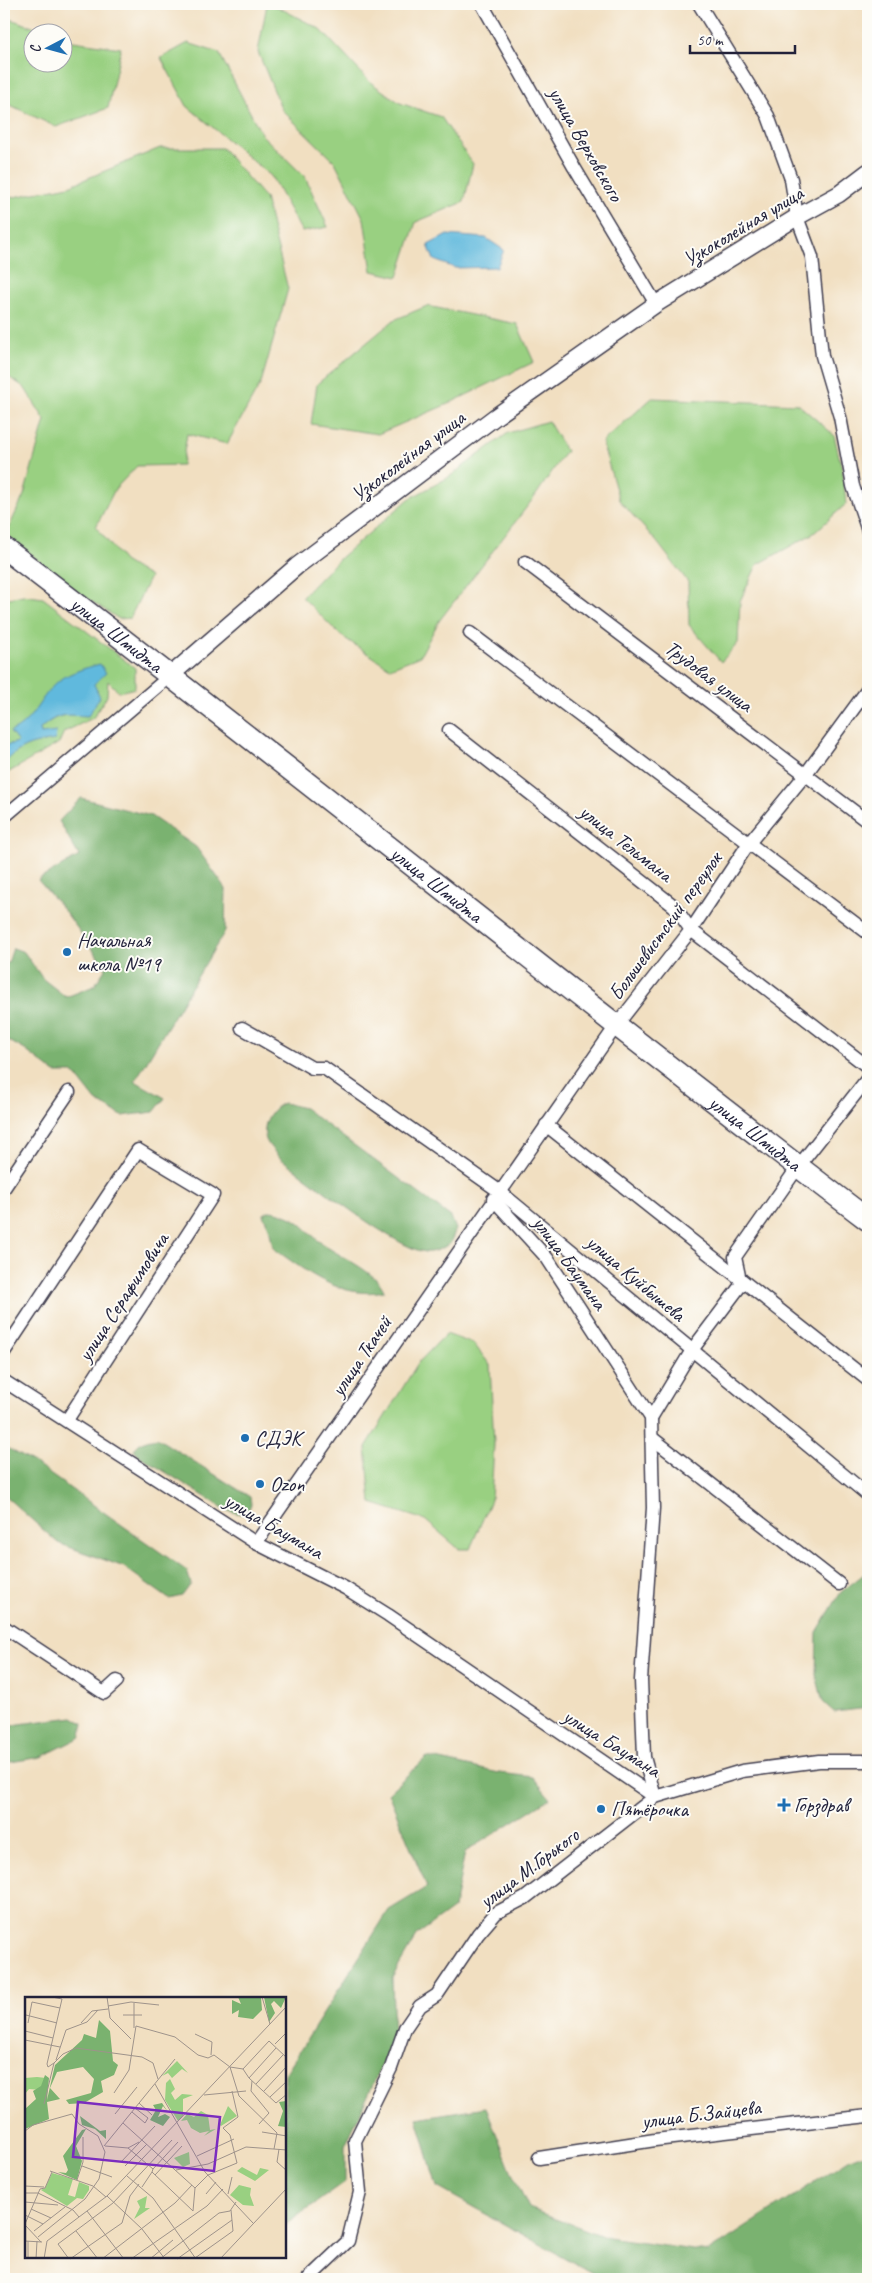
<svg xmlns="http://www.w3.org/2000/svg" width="872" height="2283" viewBox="0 0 872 2283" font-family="Caveat,sans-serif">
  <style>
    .green { fill: #99d081; stroke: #5e795e }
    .forest { fill: #7ab26f; stroke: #4e6a55 }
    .water { fill: #60b9dd; stroke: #416e8c }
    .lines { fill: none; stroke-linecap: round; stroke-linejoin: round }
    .minor-casing { stroke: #413e4f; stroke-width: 15 }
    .tertiary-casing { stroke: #413e4f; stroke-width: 19 }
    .primary-casing { stroke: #413e4f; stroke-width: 24 }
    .minor { stroke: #fff; stroke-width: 12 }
    .tertiary { stroke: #fff; stroke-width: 16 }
    .primary { stroke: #fff; stroke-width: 21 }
    .poi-dot { fill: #1f6fb2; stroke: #fdfcf7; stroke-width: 2 }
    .labels { text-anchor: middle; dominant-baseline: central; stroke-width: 4; stroke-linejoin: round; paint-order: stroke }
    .street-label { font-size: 21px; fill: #22223b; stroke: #fdfcf7 }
    .poi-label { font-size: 21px; fill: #22223b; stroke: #fdfcf7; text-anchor: start }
    .inset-road { fill: none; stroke: #9e938b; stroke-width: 1 }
    .view { fill: #7b2cbf; fill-opacity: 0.15; stroke: #7b2cbf; stroke-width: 2.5 }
    .inset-edge { fill: none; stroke: #22223b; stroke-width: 2.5 }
  </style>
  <rect width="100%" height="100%" fill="#fdfcf7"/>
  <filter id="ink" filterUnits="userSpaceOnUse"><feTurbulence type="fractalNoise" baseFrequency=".02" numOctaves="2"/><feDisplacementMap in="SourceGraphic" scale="10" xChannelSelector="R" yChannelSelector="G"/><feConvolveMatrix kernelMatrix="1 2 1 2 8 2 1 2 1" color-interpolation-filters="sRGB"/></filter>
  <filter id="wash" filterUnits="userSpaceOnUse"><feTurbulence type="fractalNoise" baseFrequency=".0096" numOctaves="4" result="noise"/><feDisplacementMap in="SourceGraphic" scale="20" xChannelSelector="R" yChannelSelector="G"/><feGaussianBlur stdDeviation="1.12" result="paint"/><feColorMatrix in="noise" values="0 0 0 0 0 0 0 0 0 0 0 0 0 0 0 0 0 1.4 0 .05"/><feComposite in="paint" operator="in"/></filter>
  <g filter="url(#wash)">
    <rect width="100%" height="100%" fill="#f1dfc1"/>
    <g class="green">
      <polygon points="267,4 272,4 320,29 370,82 400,103 441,117 473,164 464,202 416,222 398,277 372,271 364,219 335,162 282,110 258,52"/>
      <polygon points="4,17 49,32 32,32 32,62 62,62 63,37 73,41 121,48 108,108 56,127 4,102"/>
      <polygon points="188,43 219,53 262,135 305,177 328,227 302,232 271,176 187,106 161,58"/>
      <polygon points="160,148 222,148 265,198 288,289 261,383 227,444 187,434 182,465 137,466 115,489 96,527 124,561 150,577 130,618 119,619 74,590 6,534 24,495 45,420 24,387 4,374 4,199 69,186"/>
      <polygon points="427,306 517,324 534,362 448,404 378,434 311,424 317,384 394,320"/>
      <polygon points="652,398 798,404 834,435 843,473 846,504 814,533 757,565 740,601 738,643 721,662 689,625 688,582 657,542 619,500 602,442"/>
      <polygon points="548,421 566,451 536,495 439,621 420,656 390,668 340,635 302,597 340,558 409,499 449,477 508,433"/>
      <path d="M23 595 43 598 135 668V688L119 692 108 681 107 696 93 718 64 732 59 743 4 775V763C22 745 31 744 55 739L41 734 40 729C54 717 62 713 80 715L100 697 33 714 20 729 10 732 19 742 4 746V599Z"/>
      <polygon points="446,1334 474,1344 490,1365 494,1444 491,1500 470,1549 459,1549 425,1520 371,1503 366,1447 418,1363"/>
    </g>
    <g class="forest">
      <polygon points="81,798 151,816 196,847 226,889 225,931 135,1081 165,1098 154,1112 122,1116 96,1101 74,1073 55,1073 25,1050 4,1038 4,966 8,963 13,948 24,952 43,979 66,997 94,986 106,968 67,914 38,880 79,856 59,821"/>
      <path d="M284 1103 304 1108 451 1217 456 1229 450 1244C442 1248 434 1253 425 1252 395 1248 309 1179 280 1158 275 1152 265 1143 265 1135 263 1122 272 1107 284 1103Z"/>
      <path d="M268 1211C277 1211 286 1215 294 1219 304 1225 311 1235 320 1242 336 1255 378 1272 384 1291 342 1300 305 1271 273 1248L269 1227 263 1215Z"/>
      <path d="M157 1438 250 1497 251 1504 248 1511 241 1514 228 1511 138 1455 134 1450C140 1440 147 1440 157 1438Z"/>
      <polygon points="4,1446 34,1463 187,1571 191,1584 182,1596 169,1599 124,1567 58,1543 4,1495"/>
      <polygon points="868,1571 868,1705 860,1709 834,1712 823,1702 816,1675 817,1632 841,1592"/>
      <polygon points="73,1717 83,1723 81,1737 41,1757 4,1763 4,1726"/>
      <polygon points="427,1757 499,1773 533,1777 550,1798 465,1852 454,1908 417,1935 392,1978 394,2038 345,2146 345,2182 285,2225 285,2074 389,1910 427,1887 388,1793"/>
      <polygon points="486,2107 510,2169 529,2208 608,2238 708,2252 850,2159 868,2152 868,2279 603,2279 437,2187 417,2118"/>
    </g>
    <g class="water">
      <polygon points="447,235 486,238 504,250 497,267 455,268 434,260 428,245"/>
      <path d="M100 664 106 673 94 684 100 697 88 716C64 715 59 712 40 729L41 734 56 732 55 740C31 744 22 745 4 763V746L18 742 10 732C32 723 38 701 54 685 66 673 85 668 100 664Z"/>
    </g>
  </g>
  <g filter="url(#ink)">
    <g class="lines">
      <defs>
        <g id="minor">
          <polyline points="482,4 574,167 656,304"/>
          <polyline points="699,4 768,116 791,179 797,217 812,257 822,356 840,417 853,486 868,531"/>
          <polyline points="525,562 868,822"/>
          <polyline points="470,633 868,933"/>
          <polyline points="449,730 674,906 691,930 868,1067"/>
          <polyline points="4,817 171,675"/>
          <polyline points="242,1028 312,1068 324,1068 499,1191 868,1495"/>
          <polyline points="546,1125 868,1380"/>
          <polyline points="4,1188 69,1092"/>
          <polyline points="493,1199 547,1258 651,1418 653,1508 641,1680 644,1757 655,1797"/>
          <polyline points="4,1352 138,1150 213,1195 67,1420"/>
          <polyline points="4,1381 256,1543 345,1588 388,1615 655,1797"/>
          <polyline points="651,1418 692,1350 741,1285 735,1257 798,1167 868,1078"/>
          <polyline points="652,1438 839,1584"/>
          <polyline points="256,1543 616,1026 691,930 749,843 805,775 868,689"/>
          <polyline points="4,1627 104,1693 117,1681"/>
          <polyline points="539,2158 655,2140 868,2116"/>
          <polyline points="308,2279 348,2241 360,2192 355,2141 391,2068 405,2028 420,2006 437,1995 478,1934 496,1913 525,1898 655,1797 742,1771 819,1761 868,1761"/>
        </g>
        <polyline id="tertiary" points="171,675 297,566 495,417 656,304 797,217 839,194 868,172"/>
        <g id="primary">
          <path id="s1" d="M4 548C294 769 578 999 868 1220"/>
        </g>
      </defs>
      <use href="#minor" class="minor-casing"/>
      <use href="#tertiary" class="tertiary-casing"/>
      <use href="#primary" class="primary-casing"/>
      <use href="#minor" class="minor"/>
      <use href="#tertiary" class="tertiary"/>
      <use href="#primary" class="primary"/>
    </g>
  </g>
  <g class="poi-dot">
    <circle cx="67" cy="952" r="5"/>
    <circle cx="245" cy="1438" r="5"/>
    <circle cx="260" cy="1484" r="5"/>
    <path d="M781.5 1797.5h5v5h5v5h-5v5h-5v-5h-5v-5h5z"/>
    <circle cx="601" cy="1809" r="5"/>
  </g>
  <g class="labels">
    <g class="street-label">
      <text transform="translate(586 144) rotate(60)">улица Верховского</text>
      <text transform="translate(743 226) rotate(-31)">Узкоколейная улица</text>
      <text transform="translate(408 456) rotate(-37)">Узкоколейная улица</text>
      <text stroke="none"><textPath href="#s1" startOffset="142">улица Шмидта</textPath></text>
      <text transform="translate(709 676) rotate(37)">Трудовая улица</text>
      <text transform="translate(626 843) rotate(38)">улица Тельмана</text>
      <text stroke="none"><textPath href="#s1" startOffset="548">улица Шмидта</textPath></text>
      <text transform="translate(665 926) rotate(-54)">Большевистский переулок</text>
      <text stroke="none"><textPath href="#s1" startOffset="952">улица Шмидта</textPath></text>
      <text transform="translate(570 1263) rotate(54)">улица Баумана</text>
      <text transform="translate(636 1278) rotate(40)">улица Куйбышева</text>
      <text transform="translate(123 1297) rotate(-57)">улица Серафимовича</text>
      <text transform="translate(361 1356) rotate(-56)">улица Ткачей</text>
      <text transform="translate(274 1526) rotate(30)">улица Баумана</text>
      <text transform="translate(612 1743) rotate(32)">улица Баумана</text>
      <text transform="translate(529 1868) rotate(-37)">улица М.Горького</text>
      <text transform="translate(701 2114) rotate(-7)">улица Б.Зайцева</text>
    </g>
    <g class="poi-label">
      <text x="77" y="940">Начальная<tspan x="77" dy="24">школа №19</tspan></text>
      <text x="255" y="1438">СДЭК</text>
      <text x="270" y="1484">Ozon</text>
      <text x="794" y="1805">Горздрав</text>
      <text x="611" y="1809">Пятёрочка</text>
    </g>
  </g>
  <g transform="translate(25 1997)">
    <rect width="261" height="261" fill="#f1dfc1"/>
    <path d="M152 64 163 76 157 72 147 81 143 76 137 79ZM12 80 21 81 16 93 4 92 0 97V81ZM145 82 150 92 146 96 150 103 157 97 168 98 158 102V119L153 124 140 103 141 86ZM203 109 212 119 196 129 195 128ZM176 114 183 118 185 133 191 132 179 139 184 134 175 136 166 131 162 123 156 124 162 117 169 120ZM164 155 165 167 158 170 149 161ZM217 170 232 178 235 171 244 173 230 184 212 174ZM27 176 48 182 43 198 50 200 54 185 64 189V193L58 202 52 201 42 209 16 193 20 191ZM214 188 226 191 225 198 229 209 218 208 205 198ZM122 199 120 211H125L109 222 115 210 112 204Z" fill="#99d081"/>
    <path d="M213 0H236L237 13 228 22 213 20 214 13 207 17V3L216 7ZM239 0H261L256 11 249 4 246 7 250 16 244 25ZM74 23 85 34 88 64 93 68 89 78 76 84 78 95 59 106 44 107 41 103 66 96 69 82 58 70 32 75 25 91 35 102 22 105 24 122 0 132V112L11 102 8 94 16 89 20 78 24 81 22 103 30 68 57 43 59 37 71 41ZM261 104V130L253 129 258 114 254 105ZM137 106 143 115 138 109 133 120 140 117 145 120 138 129 125 123 131 113 128 108ZM55 119 75 134 81 133V142L70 132 57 128ZM61 132 51 149 57 164 52 183 33 175 41 176 43 173 38 159 57 133Z" fill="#7ab26f"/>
    <path class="inset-road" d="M82 0 85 21 106 42M237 0 245 27M109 6V31M83 9 106 5 134 8M1 18 32 26M98 18H117M3 26 7 5 35 11M56 26 67 14 83 12M0 34 28 41M170 37 187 45 186 58M0 43 35 50M250 47 262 35M31 63 41 33 62 25 73 13M29 66 38 57 51 51 117 60 128 66 133 82M205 70 214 99 252 136 249 152M205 70 218 72 224 81 251 106 262 97M218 72 244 44 262 61M224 81 251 51M227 84 226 94 244 116 234 127M130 87 180 175 228 226M231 87 258 58M239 94 262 69M89 96 104 73 111 29 150 40 173 58 183 61 189 58 205 70M179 98 221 94M245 100 262 84M114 106 127 118M19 107 29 66 23 70 22 67 37 2 27 0M107 115 120 126 123 121 110 111M90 117 112 90M98 126 170 191 168 214M0 134 8 128 47 117 54 127 73 139 80 155 74 182 60 202 13 240M237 135 262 139M79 149 150 62M80 149 103 151 114 145M103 151 128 172 127 175 168 214M254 152 252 165 262 174M172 159 209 142M96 165 130 129M57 169 87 180M100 169 122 147M128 172 153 145M151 173 183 167 221 150 262 153M25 174 68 189 81 200M130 178 157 149M102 179 128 201 171 262M52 183 58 165V140M0 189 19 190M117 190 127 175M20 191 27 175M170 191 183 178 212 166 205 138 198 131 213 120 207 94M0 196H13L48 213 54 220M181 197 191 185M203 197 207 180M82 199 117 232 140 262M0 205 33 208M6 212 26 221M62 214 99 262M0 218 18 227M0 227 15 192 20 191M0 228 16 245M9 234 40 210M51 234 73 262M0 244 17 245M170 261 208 234 206 213M3 262V244M11 262 12 244M19 262 22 244 82 199 262 9M44 262 33 247 88 206 147 143M45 262 97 226 105 199 114 187M77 262 150 206 167 188M106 262 182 209 198 192M125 262 148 243M135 262 194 216 205 214 211 205M152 262 207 223M195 262 262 191"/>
    <path class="view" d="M53 105 195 120 189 174 48 160Z"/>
    <rect width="261" height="261" class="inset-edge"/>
  </g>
  <rect width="872" height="2283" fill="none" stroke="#fdfcf7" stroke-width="20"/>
  <g transform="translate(48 48) rotate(264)"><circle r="24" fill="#fdfcf7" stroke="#a5a5ac"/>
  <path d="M0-4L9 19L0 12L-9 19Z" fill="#1f6fb2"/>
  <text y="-8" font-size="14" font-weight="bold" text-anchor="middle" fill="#22223b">С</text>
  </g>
  <path d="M690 45v8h105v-8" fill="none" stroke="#22223b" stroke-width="2.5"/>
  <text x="697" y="45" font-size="15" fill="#22223b" stroke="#fdfcf7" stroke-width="4" paint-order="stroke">50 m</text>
</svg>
